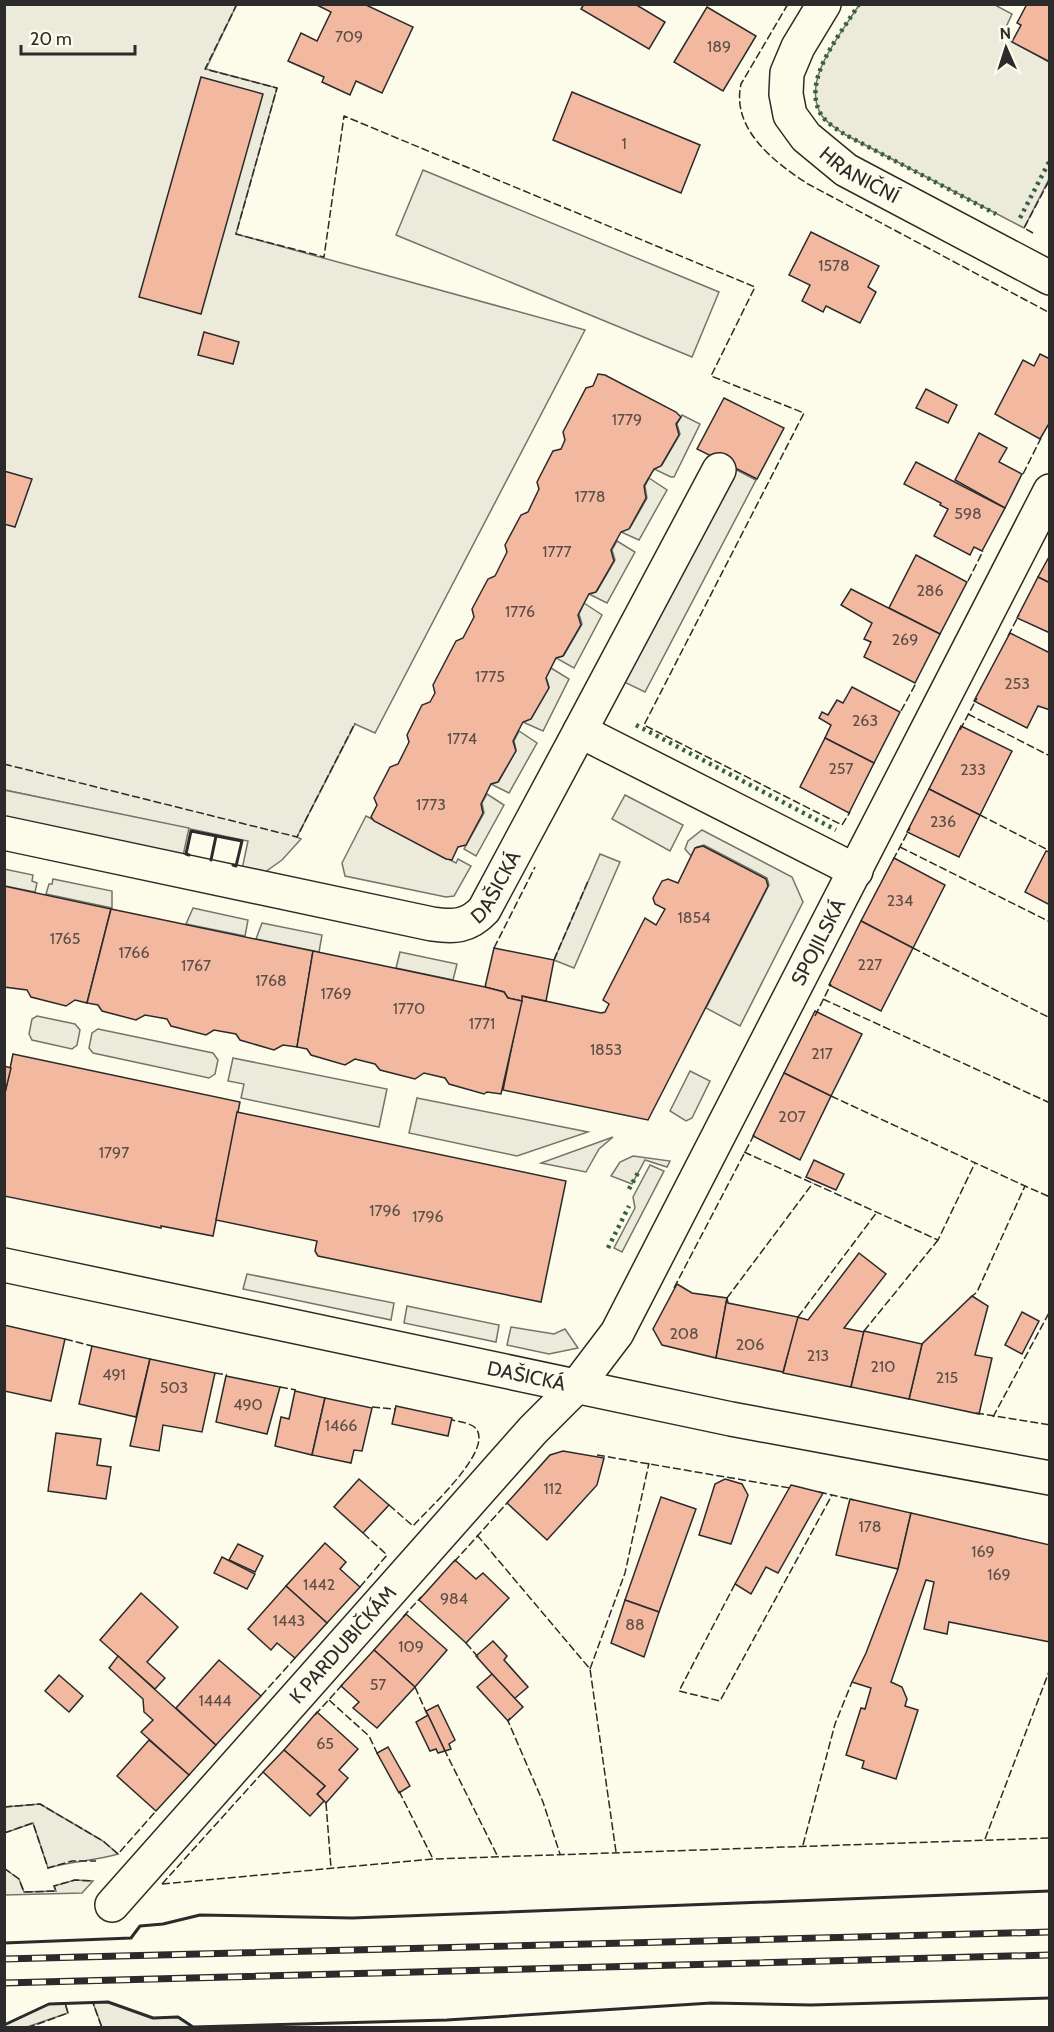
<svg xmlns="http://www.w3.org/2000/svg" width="1054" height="2032" viewBox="0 0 1054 2032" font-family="Cabin,sans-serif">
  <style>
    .green { fill: #ecebdb; stroke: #74746e; stroke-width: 1.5 }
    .parking { fill: #eceadb; stroke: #74746e; stroke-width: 1.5 }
    .building { fill: #f2b8a0; stroke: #2b2b2b; stroke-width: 1.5 }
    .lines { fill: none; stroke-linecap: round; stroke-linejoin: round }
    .minor-casing { stroke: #2b2b2b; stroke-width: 36 }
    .secondary-casing { stroke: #2b2b2b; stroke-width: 36 }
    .minor { stroke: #fdfbea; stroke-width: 33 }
    .secondary { stroke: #fdfbea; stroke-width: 33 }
    .rail-casing { stroke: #2b2b2b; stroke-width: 7 }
    .rail { stroke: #fdfbea; stroke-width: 4.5; stroke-dasharray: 14; stroke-linecap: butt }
    .hedge { stroke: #34623c; stroke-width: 4.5; stroke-dasharray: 3 4.5; stroke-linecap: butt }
    .fence { stroke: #2b2b2b; stroke-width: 1.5; stroke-dasharray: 8 3; stroke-linecap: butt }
    .wall { stroke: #2b2b2b; stroke-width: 3 }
    .labels { text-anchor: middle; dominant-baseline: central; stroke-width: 4.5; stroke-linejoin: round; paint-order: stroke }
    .number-label { font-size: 16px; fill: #5d4e48 }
    .street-label { font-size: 20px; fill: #2b2b2b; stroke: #fdfbea }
  </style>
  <rect width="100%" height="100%" fill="#fdfbea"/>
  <g class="green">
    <polygon points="4,5 233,5 236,6 206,69 277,88 236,234 585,330 375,733 355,724 297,837 301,839 282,860 265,872 242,869 248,841 5,790"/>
    <path d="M859 5H995L1012 14 1002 36 1049 62V179L1024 228 844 134C837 129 827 123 822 116 799 81 842 33 859 5Z"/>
    <polygon points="423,170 719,292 692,357 396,235"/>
    <polygon points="682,415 700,424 674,477 671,477 654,469 662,465 680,434 677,424"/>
    <polygon points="649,478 667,490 639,540 621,532 630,528 647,498 645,486"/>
    <polygon points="617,541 635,552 607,603 589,594 597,591 615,560 612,550"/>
    <polygon points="584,603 602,615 574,668 556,658 564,655 582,624 579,614"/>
    <polygon points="551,668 569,679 543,731 523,722 531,719 549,687 546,677"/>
    <polygon points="519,731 537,743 509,793 491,784 499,781 516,750 514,741"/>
    <polygon points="487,794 504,805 476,856 464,849 484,813 482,803"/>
    <polygon points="366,816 456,863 458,859 471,866 454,896 446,897 345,876 342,863"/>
    <polygon points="702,830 792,877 803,902 740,1026 706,1008 769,885 767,878 704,845 697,847 692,857 685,849 688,841"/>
    <polygon points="4,869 33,875 32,881 37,883 35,892 5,886"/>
    <polygon points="53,879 112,891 112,908 46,894 49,884 52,884"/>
    <polygon points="193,908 248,920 245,936 186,924"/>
    <polygon points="262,923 322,935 319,952 256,939"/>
    <polygon points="400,952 457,964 453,980 396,968"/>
    <polygon points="37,1016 75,1024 80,1030 77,1045 72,1049 32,1040 29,1034 32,1019"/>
    <polygon points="98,1029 213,1053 218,1060 215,1074 209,1078 93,1053 89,1048 92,1033"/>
    <polygon points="233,1058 387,1089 379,1127 241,1098 244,1084 228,1081"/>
    <polygon points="690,1071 710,1081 692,1118 686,1121 670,1111"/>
    <polygon points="417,1098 588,1132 517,1156 409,1133"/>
    <polygon points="613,1137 599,1149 586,1172 541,1163"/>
    <polygon points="633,1156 670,1161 667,1167 645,1160 632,1184 611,1176 620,1162"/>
    <polygon points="247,1274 394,1303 391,1320 243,1289"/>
    <polygon points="407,1306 499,1325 496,1342 404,1323"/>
    <polygon points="511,1327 554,1334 565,1329 578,1348 549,1354 507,1345"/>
    <path d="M40 1804 103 1841 118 1854C95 1861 72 1861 48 1868L33 1823 5 1833V1807Z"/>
    <polygon points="5,1869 19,1879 24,1892 56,1891 54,1886 75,1880 93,1881 82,1893 5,1895"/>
    <polygon points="108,2002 153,2018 178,2017 193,2027 102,2027 93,2003"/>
    <polygon points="65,2003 68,2013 27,2027 5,2027 5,2025 49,2004"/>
  </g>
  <g class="parking">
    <polygon points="733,468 756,480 645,692 622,681"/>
    <polygon points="4,790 189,828 183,856 5,820"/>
    <polygon points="625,795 683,825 670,851 612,819"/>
    <polygon points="600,854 620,862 574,968 554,960"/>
    <polygon points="650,1165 664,1171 622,1252 614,1248 635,1208 633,1197"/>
  </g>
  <g class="building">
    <polygon points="315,4 364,4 413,27 382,93 356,81 350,95 322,82 324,77 288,61 301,33 317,41 331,12"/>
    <polygon points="584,4 635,4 665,22 649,49 581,9"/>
    <polygon points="1027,4 1050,4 1050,62 1012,42 1021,25 1017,23"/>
    <polygon points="707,7 756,36 723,91 674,62"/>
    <polygon points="201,77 263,94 201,314 139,297"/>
    <polygon points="572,92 700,145 681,193 553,140"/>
    <polygon points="811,232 879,266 868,287 876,292 860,323 826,306 823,312 802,301 810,285 789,275"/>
    <polygon points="204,332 239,342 233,364 198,355"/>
    <polygon points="1040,354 1050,359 1050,422 1040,439 995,414 1023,360 1034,366"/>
    <polygon points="598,374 605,375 676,412 681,417 676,424 679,435 661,466 654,469 644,486 646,498 629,529 621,532 611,550 614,561 596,592 589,594 578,615 581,625 563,656 556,658 546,678 549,688 531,719 523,722 513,741 516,751 498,782 491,784 481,804 483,813 466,845 458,847 452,860 446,859 374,821 371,817 377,805 374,798 390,767 398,764 409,742 407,735 422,705 430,702 435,693 433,685 456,641 463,638 474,617 472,609 488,579 495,576 507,552 505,545 521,515 528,512 539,489 537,482 553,451 561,449 565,440 563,432 586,388 593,386"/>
    <polygon points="926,389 957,405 948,423 916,408"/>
    <polygon points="724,398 784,428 757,479 697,449"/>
    <polygon points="979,433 1007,448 999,462 1022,474 1005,508 955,480"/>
    <polygon points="916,462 1005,508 982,551 974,547 970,555 934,536 948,509 940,505 941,503 904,484"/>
    <polygon points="4,471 32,479 15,527 4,524"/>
    <polygon points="916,555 967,582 940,634 889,608"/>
    <polygon points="1050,555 1050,583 1038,577"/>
    <polygon points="1038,577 1050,583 1050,633 1017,618"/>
    <polygon points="851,589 940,634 915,683 864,657 871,642 864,639 872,623 841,605"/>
    <polygon points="1010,633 1050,653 1050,710 1038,706 1027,728 974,701"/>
    <polygon points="852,687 900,712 874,763 825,738 831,725 819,718 822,712 828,715 837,700 843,703"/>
    <polygon points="961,726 1012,751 980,815 929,789"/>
    <polygon points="825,738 874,763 849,813 800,787"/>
    <polygon points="929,789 980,815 959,857 907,832"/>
    <polygon points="703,846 766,879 768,886 648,1120 503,1090 522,996 601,1013 605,1012 609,1004 603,1000 645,918 656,925 665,909 655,904 653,898 662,881 668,879 678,883 695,848"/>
    <polygon points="1046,851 1050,852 1050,905 1025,892"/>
    <polygon points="894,858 945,885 913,948 861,921"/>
    <polygon points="4,886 111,909 87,1003 75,1000 66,1006 31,997 27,990 4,987"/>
    <polygon points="111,909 313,951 297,1047 283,1045 274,1050 240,1040 236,1034 214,1030 206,1035 171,1026 167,1019 145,1015 136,1020 102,1011 98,1005 87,1003"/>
    <polygon points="861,921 913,948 881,1011 829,985"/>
    <polygon points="494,948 554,960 546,1001 522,996 522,1001 508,998 504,992 485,987"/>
    <polygon points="313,951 485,987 504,992 508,998 522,1001 501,1094 487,1092 484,1094 449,1084 445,1078 424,1073 415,1079 380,1070 375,1064 355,1059 345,1065 311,1055 307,1049 297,1047"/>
    <polygon points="815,1011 862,1034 831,1096 784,1073"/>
    <polygon points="13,1054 240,1102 213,1236 161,1226 161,1228 4,1196 4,1097"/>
    <polygon points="4,1066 11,1068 4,1097"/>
    <polygon points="784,1073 831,1096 800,1160 753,1136"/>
    <polygon points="237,1112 566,1181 541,1302 318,1256 315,1251 317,1241 216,1220"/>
    <polygon points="814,1160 844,1174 836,1190 806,1177"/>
    <polygon points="859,1253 886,1274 844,1328 864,1332 851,1387 783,1373 797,1317 808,1320"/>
    <polygon points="677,1284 692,1293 727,1298 716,1358 662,1345 653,1329"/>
    <polygon points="972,1296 988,1306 975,1355 992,1358 979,1414 909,1399 922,1344"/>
    <polygon points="727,1298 728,1303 798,1317 783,1372 716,1358"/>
    <polygon points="1022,1312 1039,1321 1022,1354 1005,1345"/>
    <polygon points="4,1325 65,1339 51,1401 4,1391"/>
    <polygon points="864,1331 922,1344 909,1399 851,1387"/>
    <polygon points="92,1346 150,1359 136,1417 79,1404"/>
    <polygon points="150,1359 215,1373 202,1432 163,1425 159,1451 130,1446"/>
    <polygon points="226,1376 280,1387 267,1434 216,1422"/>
    <polygon points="295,1391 325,1398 312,1455 275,1446 281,1417 289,1419"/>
    <polygon points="325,1398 372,1408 362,1451 354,1450 351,1463 312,1455"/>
    <polygon points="396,1406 452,1418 448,1436 392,1424"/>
    <polygon points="56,1433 101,1439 97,1465 111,1467 106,1499 48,1491"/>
    <polygon points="563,1451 604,1458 597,1485 547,1540 507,1503 550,1455"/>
    <polygon points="359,1479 389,1505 363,1533 334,1507"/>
    <polygon points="725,1479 742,1484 748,1495 731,1544 699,1535 715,1484"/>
    <polygon points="791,1485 823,1493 778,1573 766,1567 751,1594 735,1584"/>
    <polygon points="661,1497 696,1509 659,1612 625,1600"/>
    <polygon points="850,1499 911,1513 898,1569 836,1555"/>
    <polygon points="911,1513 1050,1545 1050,1642 949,1622 947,1634 924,1629 934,1582 926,1580 891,1682 902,1687 907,1699 905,1706 918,1710 896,1779 862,1768 864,1761 846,1755 861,1708 865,1709 871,1688 852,1682 866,1653 898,1569"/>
    <polygon points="325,1543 346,1562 340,1569 360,1587 327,1623 286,1586"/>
    <polygon points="238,1544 263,1556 255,1572 229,1560"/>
    <polygon points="222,1557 255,1574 247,1589 214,1573"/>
    <polygon points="455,1560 476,1579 483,1573 509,1598 466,1643 419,1600"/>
    <polygon points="286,1586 327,1623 295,1658 277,1643 271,1650 248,1629"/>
    <polygon points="141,1593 178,1627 147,1662 165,1678 155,1689 100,1640"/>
    <polygon points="625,1600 659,1612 644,1657 611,1643"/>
    <polygon points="406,1614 447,1650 415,1687 374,1650"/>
    <polygon points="493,1641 507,1656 504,1660 528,1687 514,1699 476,1656"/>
    <polygon points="374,1650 415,1687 377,1728 353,1708 359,1702 341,1686"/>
    <polygon points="118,1656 216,1745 189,1775 141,1732 153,1720 144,1712 143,1699 109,1668"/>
    <polygon points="219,1660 261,1696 216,1745 176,1708"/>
    <polygon points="492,1674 523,1707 508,1721 477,1687"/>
    <polygon points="59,1675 83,1696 69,1712 45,1691"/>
    <polygon points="438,1705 455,1740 449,1744 451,1749 445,1751 426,1711"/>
    <polygon points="317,1712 358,1749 339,1770 348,1778 326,1803 317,1794 325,1786 284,1750"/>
    <polygon points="428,1715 445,1751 438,1753 436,1749 430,1751 416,1722"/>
    <polygon points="149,1740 189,1775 156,1811 117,1776"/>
    <polygon points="388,1747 410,1786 399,1793 377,1753"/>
    <polygon points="284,1750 325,1786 317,1794 324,1801 310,1816 263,1772"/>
  </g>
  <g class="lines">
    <defs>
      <g id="minor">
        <path id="s1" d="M824 4 798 47 787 73 786 94 790 115 806 137 846 170 1050 278"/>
        <polyline points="580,731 719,470"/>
        <path id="s2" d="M4 833 432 924C454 927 468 927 484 910L580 731 856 871"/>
        <path id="s3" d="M112 1905 533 1430 576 1387 617 1333 1050 491"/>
      </g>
      <g id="secondary">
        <path id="s4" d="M4 1265 731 1419 1050 1478"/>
      </g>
    </defs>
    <use href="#minor" class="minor-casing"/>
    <use href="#secondary" class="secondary-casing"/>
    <use href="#minor" class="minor"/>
    <use href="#secondary" class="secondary"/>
    <defs>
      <g id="rail">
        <polyline points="4,1959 1050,1932"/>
        <polyline points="4,1983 1050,1955"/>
      </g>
    </defs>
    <use href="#rail" class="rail-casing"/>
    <use href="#rail" class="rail"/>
    <g class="hedge">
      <path d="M859 4C842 33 799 81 822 116 827 123 837 129 844 134L996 214"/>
      <polyline points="1020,218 1050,160"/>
      <polyline points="636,725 836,830"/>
      <polyline points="629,1189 639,1171"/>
      <polyline points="608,1248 629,1206"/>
    </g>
    <g class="fence">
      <polyline points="237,4 205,69 277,88 236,234 324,257 344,116 755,287 711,376 804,413 644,725 842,825 850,812"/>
      <path d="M788 4 741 84C731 129 774 162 808 184L1050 313"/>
      <polyline points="1033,233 1024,228 1050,179"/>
      <polyline points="1023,474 1041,438"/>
      <polyline points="968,581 983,551"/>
      <polyline points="1008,636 1019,615"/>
      <polyline points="901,711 916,683"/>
      <polyline points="968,714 1050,756"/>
      <polyline points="960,730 977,698"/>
      <polyline points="4,764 297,837 355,723"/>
      <polyline points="980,815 1050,851"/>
      <polyline points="900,847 1050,922"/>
      <polyline points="893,860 910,828"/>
      <polyline points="494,948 535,867"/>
      <polyline points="913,948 1050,1018"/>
      <polyline points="554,960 588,881"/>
      <polyline points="823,999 1050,1103"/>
      <polyline points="815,1016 831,984"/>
      <polyline points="831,1096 1025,1186"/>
      <polyline points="744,1152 938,1240 975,1163"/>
      <polyline points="674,1288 755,1133"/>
      <polyline points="727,1298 813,1183"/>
      <polyline points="970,1298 977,1292 1025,1186 1050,1197"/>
      <polyline points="798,1317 877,1212"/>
      <polyline points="864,1331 938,1240"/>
      <polyline points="65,1339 92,1346"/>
      <polyline points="215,1373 227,1375"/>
      <polyline points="280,1387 296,1390"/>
      <polyline points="372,1407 395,1409"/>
      <polyline points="976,1413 1050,1425"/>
      <polyline points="993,1417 1050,1311"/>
      <polyline points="597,1455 790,1488 791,1485"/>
      <polyline points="819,1492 854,1500"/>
      <path d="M389 1505 413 1526C428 1509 491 1453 477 1430 473 1423 460 1422 452 1420"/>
      <polyline points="477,1535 590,1669 616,1852"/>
      <polyline points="454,1562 508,1502"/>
      <polyline points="735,1584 679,1691 720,1701 832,1495"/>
      <polyline points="360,1587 387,1555 363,1533"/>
      <polyline points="403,1617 421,1597"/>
      <polyline points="466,1643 478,1657"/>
      <polyline points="590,1669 625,1573 649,1463"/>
      <polyline points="415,1687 427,1714"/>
      <polyline points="261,1696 295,1658"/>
      <polyline points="329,1700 369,1736 378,1755"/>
      <polyline points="315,1715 343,1684"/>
      <polyline points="510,1718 508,1721 543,1802 560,1854"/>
      <polyline points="444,1749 498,1857"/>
      <polyline points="399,1791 433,1859"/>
      <polyline points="326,1803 331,1868"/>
      <polyline points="4,1807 40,1804 103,1841 118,1854 156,1811"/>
      <polyline points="4,1833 33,1823 48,1868 72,1861 96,1861"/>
      <polyline points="985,1839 1050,1669"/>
      <polyline points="803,1845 835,1724 852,1682"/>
      <polyline points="4,1868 19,1879 24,1892 56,1891 54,1886 75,1880 93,1881"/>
      <polyline points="162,1884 264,1771"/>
      <polyline points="162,1884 433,1859 1050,1838"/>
      <polyline points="27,2028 68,2013 65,2003 93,2003 102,2028"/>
    </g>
    <g class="wall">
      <polyline points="189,855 186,854 191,831 242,841 236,866 233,865"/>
      <polyline points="211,860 216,836"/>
      <polyline points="4,1943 131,1938 140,1926 163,1924 200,1915 352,1918 1050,1891"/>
      <polyline points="4,2025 49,2004 108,2002 153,2018 178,2017 193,2027 447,2020 711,2003 811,2005 1050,1998"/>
    </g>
  </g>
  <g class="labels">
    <g class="number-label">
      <text x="349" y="36">709</text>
      <text x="719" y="46">189</text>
      <text x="624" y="143">1</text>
      <text x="834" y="265">1578</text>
      <text x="627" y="419">1779</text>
      <text x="590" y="496">1778</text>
      <text x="968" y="513">598</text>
      <text x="557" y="551">1777</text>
      <text x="930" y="590">286</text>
      <text x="520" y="611">1776</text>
      <text x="905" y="639">269</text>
      <text x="490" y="676">1775</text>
      <text x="1017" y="683">253</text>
      <text x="865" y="720">263</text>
      <text x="462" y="738">1774</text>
      <text x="841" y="768">257</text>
      <text x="973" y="769">233</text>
      <text x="431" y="804">1773</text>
      <text x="943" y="821">236</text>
      <text x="900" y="900">234</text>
      <text x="694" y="917">1854</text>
      <text x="65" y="938">1765</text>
      <text x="134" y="952">1766</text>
      <text x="870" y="964">227</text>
      <text x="196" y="965">1767</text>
      <text x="271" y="980">1768</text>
      <text x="336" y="993">1769</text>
      <text x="409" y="1008">1770</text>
      <text x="482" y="1023">1771</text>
      <text x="606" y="1049">1853</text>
      <text x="822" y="1053">217</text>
      <text x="792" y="1116">207</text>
      <text x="114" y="1152">1797</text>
      <text x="385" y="1210">1796</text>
      <text x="428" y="1216">1796</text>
      <text x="684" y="1333">208</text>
      <text x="750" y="1344">206</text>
      <text x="818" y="1355">213</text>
      <text x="883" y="1366">210</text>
      <text x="114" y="1374">491</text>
      <text x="947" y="1377">215</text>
      <text x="174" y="1387">503</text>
      <text x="248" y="1404">490</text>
      <text x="341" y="1425">1466</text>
      <text x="553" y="1488">112</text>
      <text x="870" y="1526">178</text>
      <text x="983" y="1551">169</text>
      <text x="999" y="1574">169</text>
      <text x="319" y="1584">1442</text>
      <text x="454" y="1598">984</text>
      <text x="289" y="1620">1443</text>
      <text x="635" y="1624">88</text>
      <text x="411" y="1646">109</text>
      <text x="378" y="1684">57</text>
      <text x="215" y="1700">1444</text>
      <text x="325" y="1743">65</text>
    </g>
    <g class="street-label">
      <text stroke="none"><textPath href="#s1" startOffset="214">HRANIČNÍ</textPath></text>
      <text stroke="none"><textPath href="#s2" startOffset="520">DAŠICKÁ</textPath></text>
      <text stroke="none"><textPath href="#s3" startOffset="1203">SPOJILSKÁ</textPath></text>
      <text stroke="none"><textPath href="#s4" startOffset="534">DAŠICKÁ</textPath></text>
      <text stroke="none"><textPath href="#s3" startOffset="348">K PARDUBIČKÁM</textPath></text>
    </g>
  </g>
  <rect width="1054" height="2032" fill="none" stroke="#2b2b2b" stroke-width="12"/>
  <g transform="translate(1006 48) rotate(357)" stroke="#fdfbea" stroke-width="4.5" paint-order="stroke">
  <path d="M0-4.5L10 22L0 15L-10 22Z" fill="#2b2b2b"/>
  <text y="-9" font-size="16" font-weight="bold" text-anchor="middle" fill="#2b2b2b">N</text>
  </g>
  <path d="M21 45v9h114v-9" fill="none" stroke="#2b2b2b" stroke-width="3"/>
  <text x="30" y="45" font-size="18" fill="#2b2b2b" stroke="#fdfbea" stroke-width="4.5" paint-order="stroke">20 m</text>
</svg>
